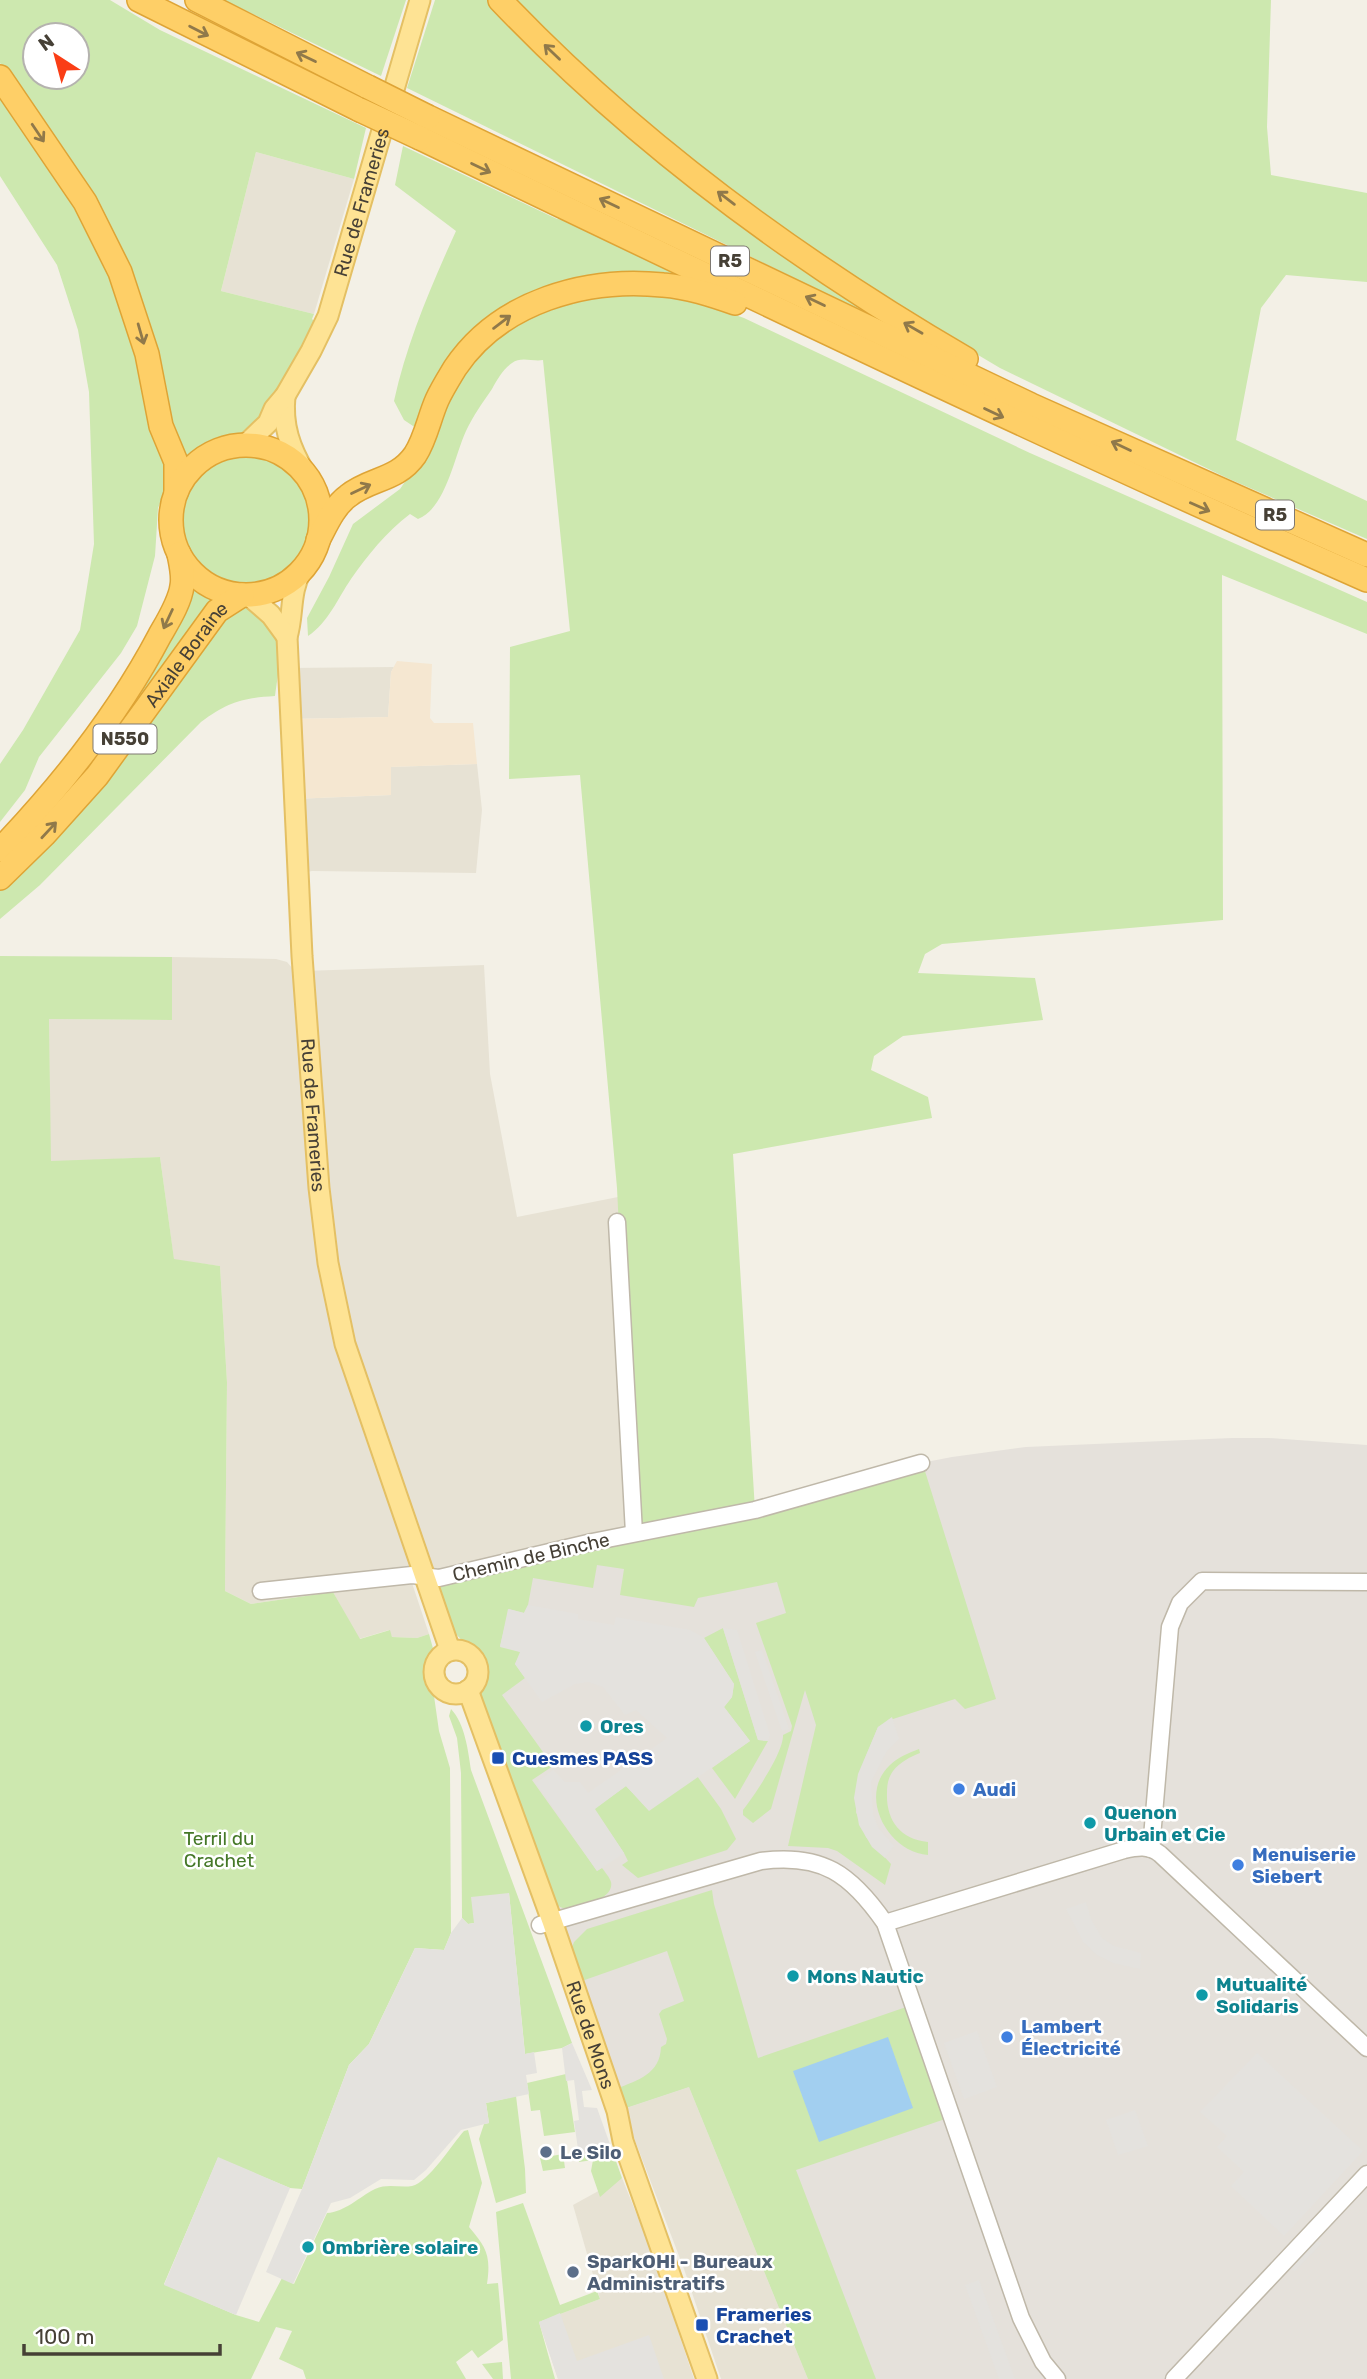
<svg xmlns="http://www.w3.org/2000/svg" width="1367" height="2379" viewBox="0 0 1367 2379" font-family="Rubik,sans-serif">
  <style>
    .residential { fill: #e7e2d4 }
    .commercial { fill: #f5e7d1 }
    .industrial { fill: #e5e1db }
    .green { fill: #cde8af; fill-rule: evenodd }
    .parking { fill: #e4e2de }
    .water { fill: #a2cff0 }
    .lines { fill: none; stroke-linecap: round; stroke-linejoin: round }
    .minor-casing { stroke: #bfb8a9; stroke-width: 19 }
    .major-casing { stroke: #e4c064; stroke-width: 23 }
    .highway-casing { stroke: #dea436; stroke-width: 26 }
    .minor { stroke: #fff; stroke-width: 16 }
    .major { stroke: #fee394; stroke-width: 19 }
    .highway { stroke: #fecf67; stroke-width: 23 }
    .highway-bridge-casing { stroke: #dea436; stroke-width: 26; stroke-linecap: butt }
    .highway-bridge { stroke: #fecf67; stroke-width: 23 }
    .oneway { stroke: #90794a }
    .culture-dot { fill: #0f9aa8; stroke: #fff; stroke-width: 2.5 }
    .transit-dot { fill: #1a4fb4; stroke: #fff; stroke-width: 2.5 }
    .shop-dot { fill: #3f7fe0; stroke: #fff; stroke-width: 2.5 }
    .service-dot { fill: #5c6f8a; stroke: #fff; stroke-width: 2.5 }
    .labels { text-anchor: middle; dominant-baseline: central; stroke-width: 5; stroke-linejoin: round; paint-order: stroke }
    .shield { fill: #fff; stroke: #7e7972; stroke-width: 2 }
    .shield-label { font-size: 18px; font-weight: bold; fill: #464036 }
    .street-label { font-size: 19px; fill: #464036; stroke: #fff }
    .culture-label { font-size: 19px; font-weight: bold; fill: #0d838f; stroke: #fff; text-anchor: start }
    .transit-label { font-size: 19px; font-weight: bold; fill: #164399; stroke: #fff; text-anchor: start }
    .shop-label { font-size: 19px; font-weight: bold; fill: #366cbe; stroke: #fff; text-anchor: start }
    .park-label { font-size: 19px; fill: #457828; stroke: #fff }
    .service-label { font-size: 19px; font-weight: bold; fill: #4e5e75; stroke: #fff; text-anchor: start }
  </style>
  <rect width="100%" height="100%" fill="#f3f0e6"/>
  <g class="residential">
    <polygon points="256,152 354,179 314,314 221,291"/>
    <polygon points="394,667 391,672 388,717 290,719 289,668"/>
    <polygon points="477,764 482,810 476,873 312,871 297,874 293,799 391,795 391,767"/>
    <polygon points="172,957 276,959 287,962 293,969 303,971 484,965 490,1074 517,1217 618,1197 634,1533 411,1580 429,1634 417,1638 392,1637 389,1630 359,1639 333,1592 251,1604 225,1591 227,1382 220,1266 174,1260 160,1157 51,1162 50,1152 49,1019 171,1020"/>
    <polygon points="689,2087 808,2379 721,2379 684,2269 623,2109"/>
    <polygon points="622,2178 651,2250 694,2379 558,2379 539,2322 600,2299 573,2205"/>
  </g>
  <polygon class="commercial" points="397,661 432,664 430,718 434,723 473,723 477,764 391,767 391,795 293,799 290,719 388,717 391,672"/>
  <polygon class="industrial" points="1232,1438 1269,1438 1367,1445 1367,2379 808,2379 689,2087 623,2109 480,1695 485,1674 484,1663 455,1633 440,1588 442,1583 756,1514 921,1463 952,1457 1026,1447"/>
  <g class="green">
    <path d="M0 0H110L160 30 366 128 354 179 256 152 221 291 314 314 312 319 314 321 263 420 238 439 215 445 185 466 170 431 161 375 55 144 0 63ZM35 35H77V77H35Z"/>
    <polygon points="224,0 406,0 381,76"/>
    <polygon points="435,0 491,0 898,329 407,88"/>
    <polygon points="510,0 1271,0 1267,127 1271,175 1367,193 1367,282 1286,275 1261,308 1236,440 1367,501 1367,539 1227,478 1000,368 857,283 725,187 637,116"/>
    <polygon points="0,94 88,228 123,310 145,387 154,438 166,460 168,475 165,493 158,508 155,556 137,626 121,653 39,757 25,790 0,822 0,764 23,730 80,630 94,544 89,392 78,330 57,265 0,176"/>
    <path d="M403 146 557 219 568 220 682 274 681 282 523 303 416 428 404 420 394 401C407 342 431 286 456 231L395 185Z"/>
    <path d="M649 292 698 302 744 318 1030 453 1367 602V634L1222 575 1223 920 942 944 925 954 918 973 1035 978 1043 1020 903 1036 874 1056 871 1070 928 1097 932 1118 733 1154 755 1510 634 1533 617 1188 580 775 509 779 510 647 570 631 543 360C533 362 521 356 512 363 503 369 497 380 492 389 483 402 473 416 466 431 454 457 446 508 418 519L410 514C386 532 368 555 351 579 338 598 328 623 308 636L307 618 329 577 353 524 400 489 428 448 453 389 471 365 497 339 517 323 538 312 606 294Z"/>
    <circle cx="247" cy="519" r="64"/>
    <polygon points="189,584 200,594 214,601 143,703 44,823 126,713"/>
    <path d="M246 607C290 624 280 657 275 696 242 698 228 702 201 722L40 885 0 919V891L20 872 212 631 232 612Z"/>
    <path d="M0 956 172 957V1020L49 1019 51 1161 160 1157 174 1259 220 1266 227 1382 225 1591 251 1604 333 1592 360 1639 390 1630 392 1637 417 1638 429 1634 434 1652 427 1668V1681L434 1696 439 1731 450 1768 451 1933 444 1950 415 1948 369 2044 349 2065 302 2189 290 2188 218 2158 164 2284 236 2315 259 2322 282 2278 294 2284 327 2213C345 2212 359 2197 375 2189 388 2183 399 2188 412 2186 428 2183 453 2143 464 2131L468 2130 482 2183 469 2227C487 2248 491 2256 487 2284L498 2283 503 2340 478 2358 472 2350 456 2362 466 2379H306L303 2370 279 2359 292 2331 276 2327 251 2379H0Z"/>
    <path d="M924 1468 996 1699 965 1709 955 1699 893 1719 878 1727 864 1761 856 1812 866 1837 891 1864 885 1885 837 1851 828 1848 788 1846 816 1725 805 1690 771 1809 753 1823 743 1815V1810C754 1796 784 1752 783 1735L791 1731 792 1726 756 1623 786 1613 777 1582 698 1598 694 1607 620 1595 624 1569 597 1565 593 1588 533 1578 528 1605 524 1613 509 1609 500 1646 521 1652 515 1664 525 1678 502 1695 553 1766 532 1780 597 1871 602 1868C605 1872 610 1878 611 1882 615 1899 579 1909 567 1909 561 1908 556 1905 551 1902L480 1695 485 1674 484 1663 455 1633 440 1591 442 1583 757 1514Z"/>
    <polygon points="723,1628 758,1740 768,1741 735,1799 712,1768 750,1741 724,1707 732,1697 734,1684 704,1638"/>
    <path d="M451 1709C465 1724 468 1750 471 1770L572 2043 562 2048 525 2054 509 1893 474 1923 468 1924 462 1918 461 1773 457 1738 449 1716Z"/>
    <path d="M919 1749 920 1753C910 1757 900 1762 893 1771 888 1778 887 1785 887 1793 886 1820 900 1839 928 1842V1855C888 1852 857 1796 890 1765 898 1757 909 1753 919 1749Z"/>
    <polygon points="697,1776 721,1809 736,1839 727,1850 638,1878 622,1865 628,1861 624,1853 594,1809 626,1786 649,1810"/>
    <path d="M712 1890 714 1904 758 2058 912 2005 951 2117 796 2170 876 2379H808L689 2087 623 2109 616 2089C638 2080 660 2074 661 2047L666 2044 667 2039 659 2014 662 2010 684 2001 667 1951 579 1982 569 1955 574 1942 587 1929Z"/>
    <polygon points="566,2074 575,2132 544,2136 540,2110 531,2111 527,2083"/>
    <polygon points="516,2096 525,2169 526,2193 496,2203 479,2139 484,2124 489,2123 486,2103"/>
    <polygon points="612,2150 622,2178 600,2197 591,2171 593,2160 579,2162 579,2156"/>
    <polygon points="563,2154 565,2168 543,2171 540,2158"/>
    <polygon points="523,2203 560,2305 597,2291 600,2299 539,2322 555,2379 511,2379 496,2212"/>
    <polygon points="502,2362 503,2379 493,2379 482,2364"/>
  </g>
  <g class="parking">
    <polygon points="280,697 295,940 292,947 283,792"/>
    <polygon points="528,1605 578,1614 578,1619 614,1625 616,1617 690,1630 704,1638 734,1684 732,1697 724,1707 750,1741 649,1811 626,1786 595,1809 624,1853 597,1871 536,1783 553,1770 565,1782 580,1782 588,1793 667,1738 636,1710 625,1715 603,1687 588,1682 575,1684 542,1702 515,1664 520,1652 500,1647 508,1609 524,1613"/>
    <polygon points="723,1628 737,1630 770,1735 768,1741 758,1740"/>
    <polygon points="762,1650 789,1729 782,1731 755,1652"/>
    <polygon points="892,1717 899,1739 887,1751 871,1782 873,1814 878,1827 894,1846 885,1858 872,1847 859,1825 854,1798 858,1774 878,1727"/>
    <polygon points="509,1893 525,2054 534,2052 537,2073 526,2075 529,2094 486,2103 489,2123 461,2130 426,2170 414,2180 381,2179 350,2198 331,2203 293,2284 266,2272 302,2189 349,2065 369,2044 415,1948 444,1950 451,1933 462,1918 468,1924 474,1923 471,1897"/>
    <polygon points="1086,1902 1091,1919 1102,1938 1114,1946 1141,1953 1140,1969 1113,1963 1097,1955 1083,1942 1066,1909"/>
    <polygon points="977,2031 997,2087 964,2099 944,2043"/>
    <polygon points="572,2043 592,2090 582,2091 584,2107 597,2108 612,2150 579,2156 574,2121 579,2120 574,2080 566,2081 562,2048"/>
    <polygon points="1257,2053 1363,2151 1284,2236 1231,2186 1244,2172 1217,2147 1227,2136 1200,2112"/>
    <polygon points="1135,2110 1148,2146 1118,2155 1106,2120"/>
    <polygon points="218,2157 290,2188 236,2315 164,2285"/>
    <polygon points="1306,2238 1322,2243 1295,2271 1279,2267"/>
    <polygon points="979,2280 1015,2379 999,2379 965,2285"/>
    <polygon points="560,2313 577,2361 649,2335 664,2379 558,2379 539,2322"/>
  </g>
  <polygon class="water" points="888,2037 913,2108 819,2142 793,2071"/>
  <g class="lines">
    <defs>
      <g id="minor">
        <polyline points="617,1222 634,1533"/>
        <polyline points="261,1591 412,1575 439,1578 592,1542 755,1510 921,1463"/>
        <polyline points="1151,1849 1170,1627 1180,1603 1202,1581 1367,1582"/>
        <path d="M885 1923 1124 1850C1137 1847 1149 1845 1160 1854L1367 2048"/>
        <path d="M540 1925 761 1861C822 1853 851 1874 885 1923L1021 2318 1043 2362 1057 2379"/>
        <polyline points="1174,2379 1367,2174"/>
      </g>
      <g id="major">
        <path d="M285 396C282 425 290 448 305 473"/>
        <path id="s1" d="M244 446 268 423 274 409 285 396 311 351 328 316 420 0"/>
        <path id="s2" d="M302 570C289 592 294 614 287 637L302 956 319 1188 328 1263 345 1344 450 1650"/>
        <polyline points="248,595 271,615 287,637"/>
        <circle cx="456" cy="1672" r="22"/>
        <path id="s3" d="M468 1690 552 1921 617 2111 623 2141 707 2379"/>
      </g>
      <g id="highway">
        <polyline points="139,0 360,110"/>
        <polyline points="197,0 368,87"/>
        <path d="M500 0C634 141 798 261 966 359"/>
        <polyline points="0,77 85,202 120,272 147,354 161,426 176,462 176,492"/>
        <polyline points="428,117 1031,405 1367,555"/>
        <path d="M420 138C734 289 1048 440 1367 580"/>
        <circle cx="246" cy="520" r="75"/>
        <path d="M318 540C326 525 334 506 348 496 370 478 397 481 415 455 426 438 429 418 437 400 442 389 449 378 455 368 500 301 587 277 663 285 688 287 712 295 735 303"/>
        <path d="M0 850C62 785 118 715 160 635 168 621 180 602 182 586 184 576 181 564 179 554"/>
        <path id="s4" d="M0 878 44 835 97 776 217 611 242 595"/>
      </g>
    </defs>
    <use href="#minor" class="minor-casing"/>
    <use href="#major" class="major-casing"/>
    <use href="#highway" class="highway-casing"/>
    <use href="#minor" class="minor"/>
    <use href="#major" class="major"/>
    <use href="#highway" class="highway"/>
    <defs>
      <g id="highway-bridge">
        <polyline points="368,87 428,117"/>
        <polyline points="360,110 420,138"/>
      </g>
    </defs>
    <use href="#highway-bridge" class="highway-bridge-casing"/>
    <use href="#highway-bridge" class="highway-bridge"/>
  </g>
  <defs><path id="oneway-shaft" d="M-6 0H5M1.5-3L5.5 0L1.5 3" fill="none" stroke-width="1.6" stroke-linecap="round" stroke-linejoin="round" transform="scale(1.75)"/></defs>
  <g class="oneway">
    <use href="#oneway-shaft" transform="translate(199 31) rotate(27)"/>
    <use href="#oneway-shaft" transform="translate(552 52) rotate(-136)"/>
    <use href="#oneway-shaft" transform="translate(306 57) rotate(-154)"/>
    <use href="#oneway-shaft" transform="translate(38 133) rotate(56)"/>
    <use href="#oneway-shaft" transform="translate(481 168) rotate(26)"/>
    <use href="#oneway-shaft" transform="translate(726 198) rotate(-143)"/>
    <use href="#oneway-shaft" transform="translate(609 203) rotate(-154)"/>
    <use href="#oneway-shaft" transform="translate(815 301) rotate(-154)"/>
    <use href="#oneway-shaft" transform="translate(502 322) rotate(-37)"/>
    <use href="#oneway-shaft" transform="translate(913 328) rotate(-150)"/>
    <use href="#oneway-shaft" transform="translate(141 334) rotate(74)"/>
    <use href="#oneway-shaft" transform="translate(994 413) rotate(25)"/>
    <use href="#oneway-shaft" transform="translate(1121 446) rotate(-155)"/>
    <use href="#oneway-shaft" transform="translate(361 489) rotate(-25)"/>
    <use href="#oneway-shaft" transform="translate(1200 507) rotate(24)"/>
    <use href="#oneway-shaft" transform="translate(168 619) rotate(115)"/>
    <use href="#oneway-shaft" transform="translate(49 830) rotate(-47)"/>
  </g>
  <g class="culture-dot">
    <circle cx="586" cy="1726" r="7"/>
    <circle cx="1090" cy="1823" r="7"/>
    <circle cx="793" cy="1976" r="7"/>
    <circle cx="1202" cy="1995" r="7"/>
    <circle cx="308" cy="2247" r="7"/>
  </g>
  <g class="transit-dot">
    <rect x="491" y="1751" width="14" height="14" rx="3.5"/>
    <rect x="695" y="2318" width="14" height="14" rx="3.5"/>
  </g>
  <g class="shop-dot">
    <circle cx="959" cy="1789" r="7"/>
    <circle cx="1238" cy="1865" r="7"/>
    <circle cx="1007" cy="2037" r="7"/>
  </g>
  <g class="service-dot">
    <circle cx="546" cy="2152" r="7"/>
    <circle cx="573" cy="2272" r="7"/>
  </g>
  <g class="labels">
    <g class="shield">
      <rect x="711" y="246.5" width="38" height="29" rx="5"/>
      <rect x="1256" y="500.5" width="38" height="29" rx="5"/>
      <rect x="93.5" y="724.5" width="63" height="29" rx="5"/>
    </g>
    <g class="shield-label">
      <text x="730" y="261">R5</text>
      <text x="1275" y="515">R5</text>
      <text x="125" y="739">N550</text>
    </g>
    <g class="street-label">
      <text stroke="none"><textPath href="#s1" startOffset="275">Rue de Frameries</textPath></text>
      <text stroke="none"><textPath href="#s4" startOffset="292">Axiale Boraine</textPath></text>
      <text stroke="none"><textPath href="#s2" startOffset="548">Rue de Frameries</textPath></text>
      <text transform="translate(531 1557) rotate(-13)">Chemin de Binche</text>
      <text stroke="none"><textPath href="#s3" startOffset="366">Rue de Mons</textPath></text>
    </g>
    <g class="culture-label">
      <text x="600" y="1726">Ores</text>
      <text x="1104" y="1812">Quenon<tspan x="1104" dy="22">Urbain et Cie</tspan></text>
      <text x="807" y="1976">Mons Nautic</text>
      <text x="1216" y="1984">Mutualité<tspan x="1216" dy="22">Solidaris</tspan></text>
      <text x="322" y="2247">Ombrière solaire</text>
    </g>
    <g class="transit-label">
      <text x="512" y="1758">Cuesmes PASS</text>
      <text x="716" y="2314">Frameries<tspan x="716" dy="22">Crachet</tspan></text>
    </g>
    <g class="shop-label">
      <text x="973" y="1789">Audi</text>
      <text x="1252" y="1854">Menuiserie<tspan x="1252" dy="22">Siebert</tspan></text>
      <text x="1021" y="2026">Lambert<tspan x="1021" dy="22">Électricité</tspan></text>
    </g>
    <g class="park-label">
      <text x="219" y="1838">Terril du<tspan x="219" dy="22">Crachet</tspan></text>
    </g>
    <g class="service-label">
      <text x="560" y="2152">Le Silo</text>
      <text x="587" y="2261">SparkOH! - Bureaux<tspan x="587" dy="22">Administratifs</tspan></text>
    </g>
  </g>
  <g transform="translate(56 56) rotate(324)"><circle r="33" fill="#ffffff" stroke="#b5b3af" stroke-width="2"/>
  <path d="M0-5L12 26L0 18L-12 26Z" fill="#fa3e16"/>
  <text y="-10" font-size="19" font-weight="bold" text-anchor="middle" fill="#464036">N</text>
  </g>
  <path d="M24 2344v10h196v-10" fill="none" stroke="#464036" stroke-width="3.5"/>
  <text x="35" y="2344" font-size="21" fill="#464036" stroke="#ffffff" stroke-width="5" paint-order="stroke">100 m</text>
</svg>
